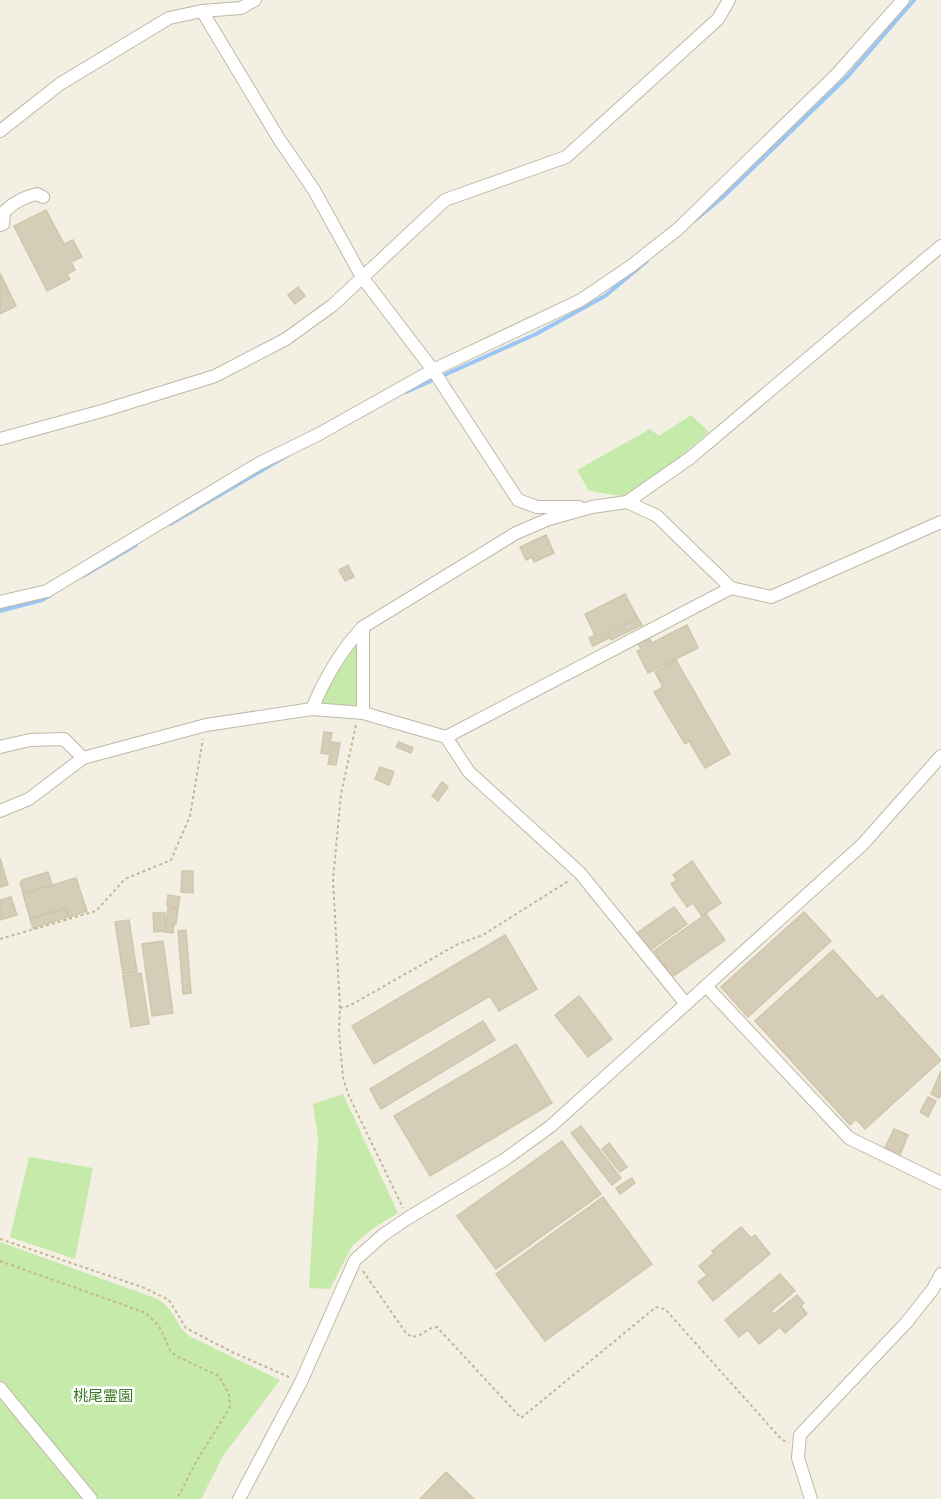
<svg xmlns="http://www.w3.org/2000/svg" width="941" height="1499" viewBox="0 0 941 1499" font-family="Ubuntu,'Noto Sans JP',sans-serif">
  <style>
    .green { fill: #c6eaa9 }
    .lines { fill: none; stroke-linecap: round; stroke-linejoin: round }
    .stream { stroke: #9bc6f4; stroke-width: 4 }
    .building { fill: #d5cdb8; stroke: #d0c6ab; stroke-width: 1.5 }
    .minor-casing { stroke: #bfb9a5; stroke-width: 14 }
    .path { stroke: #c1b696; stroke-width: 2; stroke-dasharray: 3 3; stroke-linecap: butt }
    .minor { stroke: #fff; stroke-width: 12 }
    .labels { text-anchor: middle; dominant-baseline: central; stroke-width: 5; stroke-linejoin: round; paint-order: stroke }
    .park-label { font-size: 15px; fill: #3b7924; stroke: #fff }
  </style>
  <rect width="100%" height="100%" fill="#f3f0e3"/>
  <g class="green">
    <polygon points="691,415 709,432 632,498 589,491 577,470 650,429 659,436"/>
    <polygon points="359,638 358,710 321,706 322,695"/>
    <polygon points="343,1094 398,1213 375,1227 352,1246 330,1289 309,1288 318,1139 313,1104"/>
    <polygon points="29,1157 93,1168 75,1259 10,1237"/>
    <path d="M0 1242 155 1298C175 1307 174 1324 189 1336L280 1380 223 1456 201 1499H0Z"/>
  </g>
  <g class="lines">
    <g class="stream">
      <polyline points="694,221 723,197 848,76 914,0"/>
      <polyline points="442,376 536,334 605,296 647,261"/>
      <polyline points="406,392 431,381"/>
      <polyline points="170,524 288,455"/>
      <polyline points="83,576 136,545"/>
      <polyline points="0,611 42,600 51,595"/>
    </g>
  </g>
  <g class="building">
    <polygon points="46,210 64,244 73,240 82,257 71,262 75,270 67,274 70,279 47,291 14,226"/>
    <polygon points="0,273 16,306 0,314"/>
    <polygon points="298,287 305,296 295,304 288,295"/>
    <polygon points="546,535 554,553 534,562 532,557 526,560 520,547"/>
    <polygon points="348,565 354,577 345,581 339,570"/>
    <polygon points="625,594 637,617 606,632 609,638 593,646 589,638 595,635 585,614"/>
    <polygon points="638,618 642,625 611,640 608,633"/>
    <polygon points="687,625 698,648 648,673 637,651 641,649 637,641 648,635 652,643"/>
    <polygon points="676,660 730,754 705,768 689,741 685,744 654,692 663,687 655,672"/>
    <polygon points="324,732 332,733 328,754 321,753"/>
    <polygon points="332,742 340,743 336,765 328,764"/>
    <polygon points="399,742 413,748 411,753 396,747"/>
    <polygon points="380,767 394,772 389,785 375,779"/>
    <polygon points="442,782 448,787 438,801 432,796"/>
    <polygon points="0,858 8,885 0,887"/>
    <polygon points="692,861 721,903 702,916 693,903 687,907 671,884 677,880 673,875"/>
    <polygon points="182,871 193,871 193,893 181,892"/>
    <polygon points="48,872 52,885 23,893 20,883 22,882 22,880"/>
    <polygon points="76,878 87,911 69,917 66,908 30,918 23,894"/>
    <polygon points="168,895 180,897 178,908 167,906"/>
    <polygon points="11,897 17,915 0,920 0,900"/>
    <polygon points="674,907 687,924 649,951 637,933"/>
    <polygon points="168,908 178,909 176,924 174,923 173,933 165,932"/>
    <polygon points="65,909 68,917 33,928 30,919"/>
    <polygon points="804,912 831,941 748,1017 721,987"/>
    <polygon points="153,913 165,913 165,931 154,932"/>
    <polygon points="706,914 725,940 672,977 654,951"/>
    <polygon points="129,920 137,972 123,974 115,922"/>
    <polygon points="186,930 191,993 183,994 178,931"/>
    <polygon points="505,935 537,989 499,1011 490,996 374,1064 352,1026"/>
    <polygon points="163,941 173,1013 152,1016 142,944"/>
    <polygon points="833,950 877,999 882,995 941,1060 865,1129 856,1119 850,1125 755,1021"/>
    <polygon points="141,973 149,1024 131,1027 123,976"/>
    <polygon points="579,996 612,1039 588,1057 555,1015"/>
    <polygon points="483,1021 495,1040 381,1109 370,1089"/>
    <polygon points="516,1044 552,1103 430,1176 394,1116"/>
    <polygon points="941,1071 941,1094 939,1098 931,1094"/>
    <polygon points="928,1097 936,1101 928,1117 920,1112"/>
    <polygon points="581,1126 621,1178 612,1185 571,1133"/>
    <polygon points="894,1129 908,1135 900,1155 885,1148"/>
    <polygon points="562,1141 601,1194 496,1269 457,1216"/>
    <polygon points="609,1143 627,1167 620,1172 602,1149"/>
    <polygon points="632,1178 635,1183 620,1194 616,1188"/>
    <polygon points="603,1197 652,1264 545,1341 496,1274"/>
    <polygon points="741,1227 751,1238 755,1235 770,1254 713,1301 698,1282 707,1275 699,1266 714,1253 712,1251"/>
    <polygon points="780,1274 795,1291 771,1311 774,1314 797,1295 804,1303 801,1306 807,1314 785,1333 780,1327 759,1344 748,1330 739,1337 725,1320"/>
    <polygon points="446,1472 474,1499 420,1499"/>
  </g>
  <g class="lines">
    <defs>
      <g id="minor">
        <polyline points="202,11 279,139 314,190 362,277 433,370 518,500 537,507 579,507"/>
        <polyline points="0,131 60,84 169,18 202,11 241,8 255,0"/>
        <path d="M0 225 3 224 4 212C14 202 23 197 37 194L43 197"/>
        <polyline points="0,439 102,411 215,376 286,339 333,305 445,200 566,157 718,19 729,0"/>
        <polyline points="627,502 657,516 731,588 771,597 941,522"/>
        <polyline points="0,602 47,591 258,464 319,434 433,370 581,300 631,266 678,229 837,74 903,0"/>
        <path d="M312 709C325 678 340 651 363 627"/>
        <polyline points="363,713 363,627 516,533 549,519 592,507 627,502 690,458 941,246"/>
        <polyline points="446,737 731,588"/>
        <polyline points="0,747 30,740 64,739 83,758"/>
        <polyline points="0,811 29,799 83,758 206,725 312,709 363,713 446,737 469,772 580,873 686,1004"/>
        <polyline points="706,986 849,1138 941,1183"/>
        <polyline points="0,1388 91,1499"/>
        <polyline points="239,1499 301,1382 355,1260 383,1235 408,1218 504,1160 551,1126 863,844 941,756"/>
        <polyline points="811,1499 798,1458 800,1435 906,1323 933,1289 941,1274"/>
      </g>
    </defs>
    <use href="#minor" class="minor-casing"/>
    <g class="path">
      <polyline points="356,725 341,794 333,880 340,1008 339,1032 343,1078 349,1096 403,1208"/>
      <polyline points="0,939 96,911 125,879 171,860 190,816 203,739"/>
      <polyline points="340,1008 349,1006 458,944 483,935 570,880"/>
      <polyline points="0,1239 142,1287 169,1300 186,1328 232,1352 289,1377"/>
      <polyline points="0,1261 146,1313 159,1326 170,1350 176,1356 219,1376 229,1394 230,1407 196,1462 177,1499"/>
      <path d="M363 1271 406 1333 412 1337C424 1336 426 1328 437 1327L521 1418 656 1307 665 1309 782 1440 789 1442"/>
    </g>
    <use href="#minor" class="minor"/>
  </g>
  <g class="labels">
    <g class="park-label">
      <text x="103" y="1395">桃尾霊園</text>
    </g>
  </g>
</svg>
